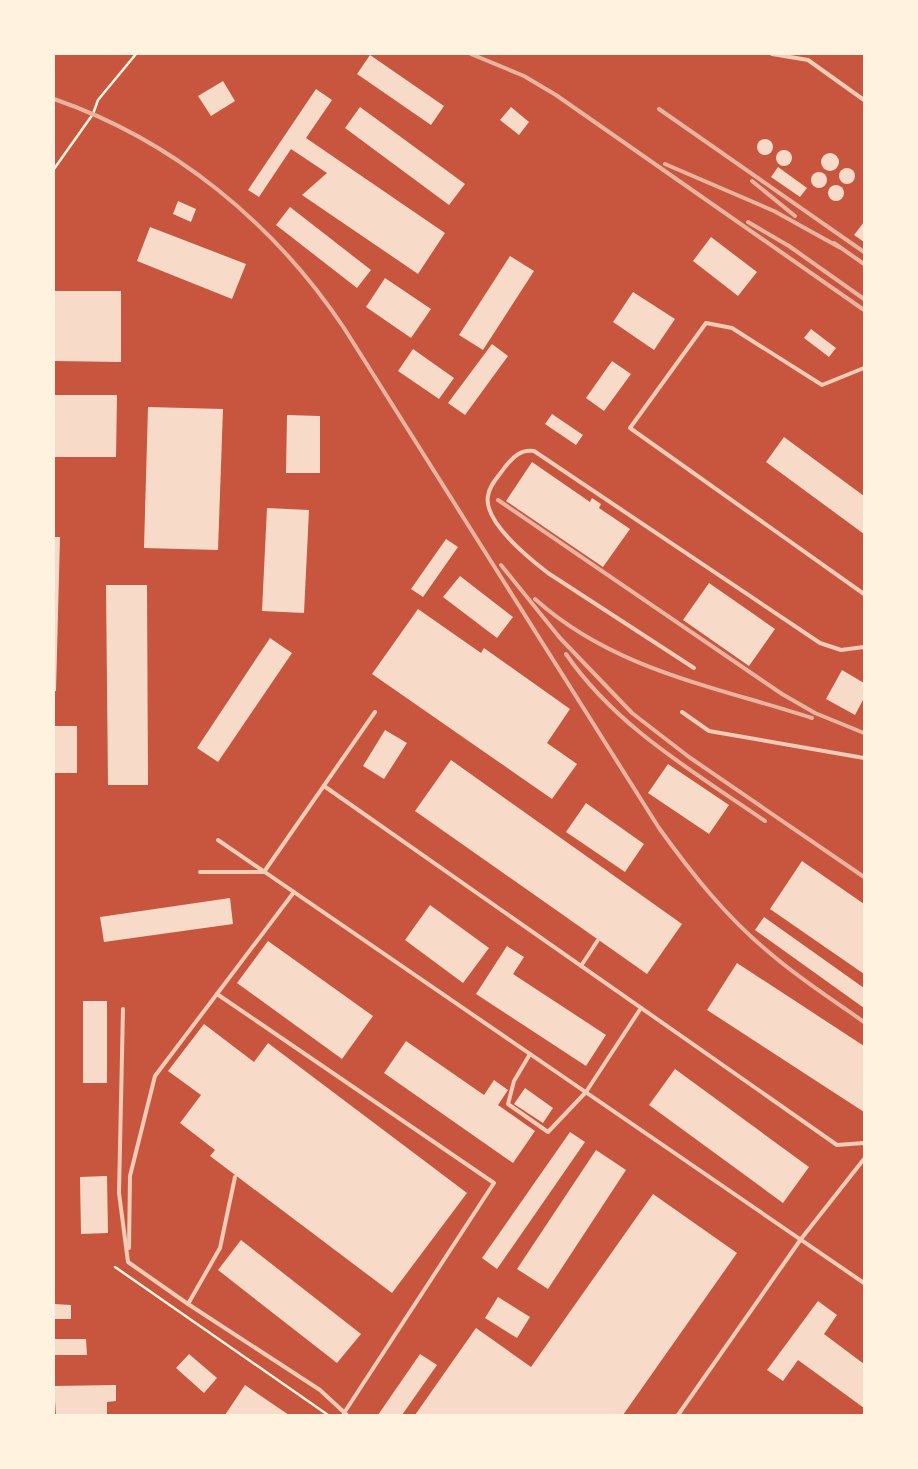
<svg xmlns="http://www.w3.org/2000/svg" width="918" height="1469" viewBox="0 0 918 1469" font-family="Ubuntu,sans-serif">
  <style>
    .building { fill: #f7dbc8 }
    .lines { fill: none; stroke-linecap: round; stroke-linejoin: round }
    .path { stroke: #fff3e0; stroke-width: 2.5 }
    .service { stroke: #f1ccb7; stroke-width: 4 }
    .rail { stroke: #e9b49f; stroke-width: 4 }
  </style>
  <rect width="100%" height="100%" fill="#c8553d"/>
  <g class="building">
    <polygon points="370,55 444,106 431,125 357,74"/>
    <polygon points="223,81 235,101 211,116 198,96"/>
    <polygon points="316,89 332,100 306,138 445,233 418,274 302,195 327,173 291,149 259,197 248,190"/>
    <polygon points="360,107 465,184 449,205 345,128"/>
    <polygon points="511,107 529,122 519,135 500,120"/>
    <circle cx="765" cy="147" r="8"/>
    <circle cx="784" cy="158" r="8"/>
    <circle cx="830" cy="162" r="9"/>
    <polygon points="778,167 807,188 800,197 771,177"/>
    <circle cx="847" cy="176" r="8"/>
    <circle cx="819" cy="180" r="8"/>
    <circle cx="836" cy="193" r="8"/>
    <polygon points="178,201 196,209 191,222 173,214"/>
    <polygon points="290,207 371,270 357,288 276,225"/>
    <polygon points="864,222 864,242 854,235"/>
    <polygon points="150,227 246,264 232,299 137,261"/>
    <polygon points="711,237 757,272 738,296 693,261"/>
    <polygon points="510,256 534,271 483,350 459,335"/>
    <polygon points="385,278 431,309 411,338 366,307"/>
    <polygon points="54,291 121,291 121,362 54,361"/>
    <polygon points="633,292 675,319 654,350 613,322"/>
    <polygon points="811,329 836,348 829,357 804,338"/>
    <polygon points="492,344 508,356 465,415 448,403"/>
    <polygon points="413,349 454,378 439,399 398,371"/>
    <polygon points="612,361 631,374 604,411 586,398"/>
    <polygon points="54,395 117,395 116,457 54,457"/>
    <polygon points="148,407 223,409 218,550 144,548"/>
    <polygon points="552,414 583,435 576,445 545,424"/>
    <polygon points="287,415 320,416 320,473 286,473"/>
    <polygon points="784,437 864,496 864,534 766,462"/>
    <polygon points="532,462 590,502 592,498 601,504 599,508 630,529 603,567 506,501"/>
    <polygon points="267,508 309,510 304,613 262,611"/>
    <polygon points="54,537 60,537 56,691 54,691"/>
    <polygon points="446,539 458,547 423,597 411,589"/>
    <polygon points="460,576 513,617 497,638 443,597"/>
    <polygon points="709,583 775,629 749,666 683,620"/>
    <polygon points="106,585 147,585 148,785 108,785"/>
    <polygon points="418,609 481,653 484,648 570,709 547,743 577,764 552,799 372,674"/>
    <polygon points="270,638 292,653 218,762 197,748"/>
    <polygon points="842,670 864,683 864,698 855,715 826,699"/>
    <rect x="54" y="726" width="23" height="47"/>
    <polygon points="385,730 407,743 384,779 363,766"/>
    <polygon points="451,760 682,924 647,974 415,811"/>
    <polygon points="668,764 729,805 709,834 648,793"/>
    <polygon points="586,803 644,844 625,872 566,832"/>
    <polygon points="802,861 864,904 864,974 770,909"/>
    <polygon points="230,898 233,924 104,942 100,917"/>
    <polygon points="430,905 489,948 463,983 405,940"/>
    <polygon points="764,917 864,988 864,1008 755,930"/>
    <polygon points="268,941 373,1016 342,1059 237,983"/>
    <polygon points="507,946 524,957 513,974 606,1035 586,1066 476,994"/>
    <polygon points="737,963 864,1046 864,1112 707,1010"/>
    <rect x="83" y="1001" width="24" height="82"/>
    <polygon points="204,1024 254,1062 268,1043 467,1193 392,1293 210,1156 215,1150 180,1123 201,1095 168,1071"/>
    <polygon points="406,1041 484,1095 494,1080 508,1090 498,1105 535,1131 513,1163 384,1073"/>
    <polygon points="675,1069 809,1167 783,1203 649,1105"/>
    <polygon points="525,1088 553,1108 543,1123 514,1104"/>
    <polygon points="570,1132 585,1142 497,1269 482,1258"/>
    <polygon points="596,1150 626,1170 548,1289 517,1269"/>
    <polygon points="107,1176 108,1233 81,1234 80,1177"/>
    <polygon points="653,1194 737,1253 623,1415 415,1415 476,1328 531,1367"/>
    <polygon points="241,1240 361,1334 337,1363 218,1270"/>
    <polygon points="498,1297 530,1317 517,1338 485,1318"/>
    <polygon points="818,1301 837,1315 824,1334 864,1364 864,1408 798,1360 783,1381 767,1370"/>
    <polygon points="54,1304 71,1305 71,1319 54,1319"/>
    <polygon points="54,1339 86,1339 87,1355 54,1355"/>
    <polygon points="189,1354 217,1378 204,1393 176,1368"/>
    <polygon points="420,1354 437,1365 402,1415 378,1415"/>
    <polygon points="116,1385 116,1401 107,1402 107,1415 56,1415 54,1386"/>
    <polygon points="245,1385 289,1415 225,1415"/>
  </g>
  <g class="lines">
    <g class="path">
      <polyline points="54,169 93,114 98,100 136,54"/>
      <polyline points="115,1267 328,1415"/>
    </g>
    <g class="service">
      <polyline points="772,54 808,60 864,100"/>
      <polyline points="864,368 822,385 732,328 706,323 630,428 864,594"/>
      <path d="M694 668 548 573C530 559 483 522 488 496 489 485 499 476 505 467 513 457 521 449 534 451L820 643 841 650 864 647"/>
      <polyline points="682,712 709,731 864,758"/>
      <polyline points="324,786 837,1145 864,1143"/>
      <polyline points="218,840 864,1283"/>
      <polyline points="200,872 264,872 375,712"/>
      <polyline points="581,966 598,940"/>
      <polyline points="217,994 494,1183 344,1413"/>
      <polyline points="123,1009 119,1193 128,1262 188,1304 320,1390 347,1415"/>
      <polyline points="530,1054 514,1081 508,1104 548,1132 586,1092 641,1008"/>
      <polyline points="129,1248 130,1176 155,1076 294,892"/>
      <polyline points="188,1304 220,1248 235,1177"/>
      <polyline points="678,1415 801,1239 864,1159"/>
    </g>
    <g class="rail">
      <polyline points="471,54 524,76 556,95 864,310"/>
      <path d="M54 99C173 140 274 223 344 328L659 828C692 874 727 918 771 954 800 979 833 1000 864 1022"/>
      <polyline points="659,109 864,252"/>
      <polyline points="665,164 774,211 839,247"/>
      <polyline points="752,181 795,216"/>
      <polyline points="748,222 789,246 864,299"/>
      <polyline points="834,243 864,264"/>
      <polyline points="498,500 782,694 815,713 864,733"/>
      <polyline points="501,565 560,638 632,713 689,757 864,877"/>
      <path d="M535 599C614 670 714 686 812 718"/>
      <path d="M566 654C616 727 694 772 765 821"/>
    </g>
  </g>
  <rect width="918" height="1469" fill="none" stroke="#fff3e0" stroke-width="110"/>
</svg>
